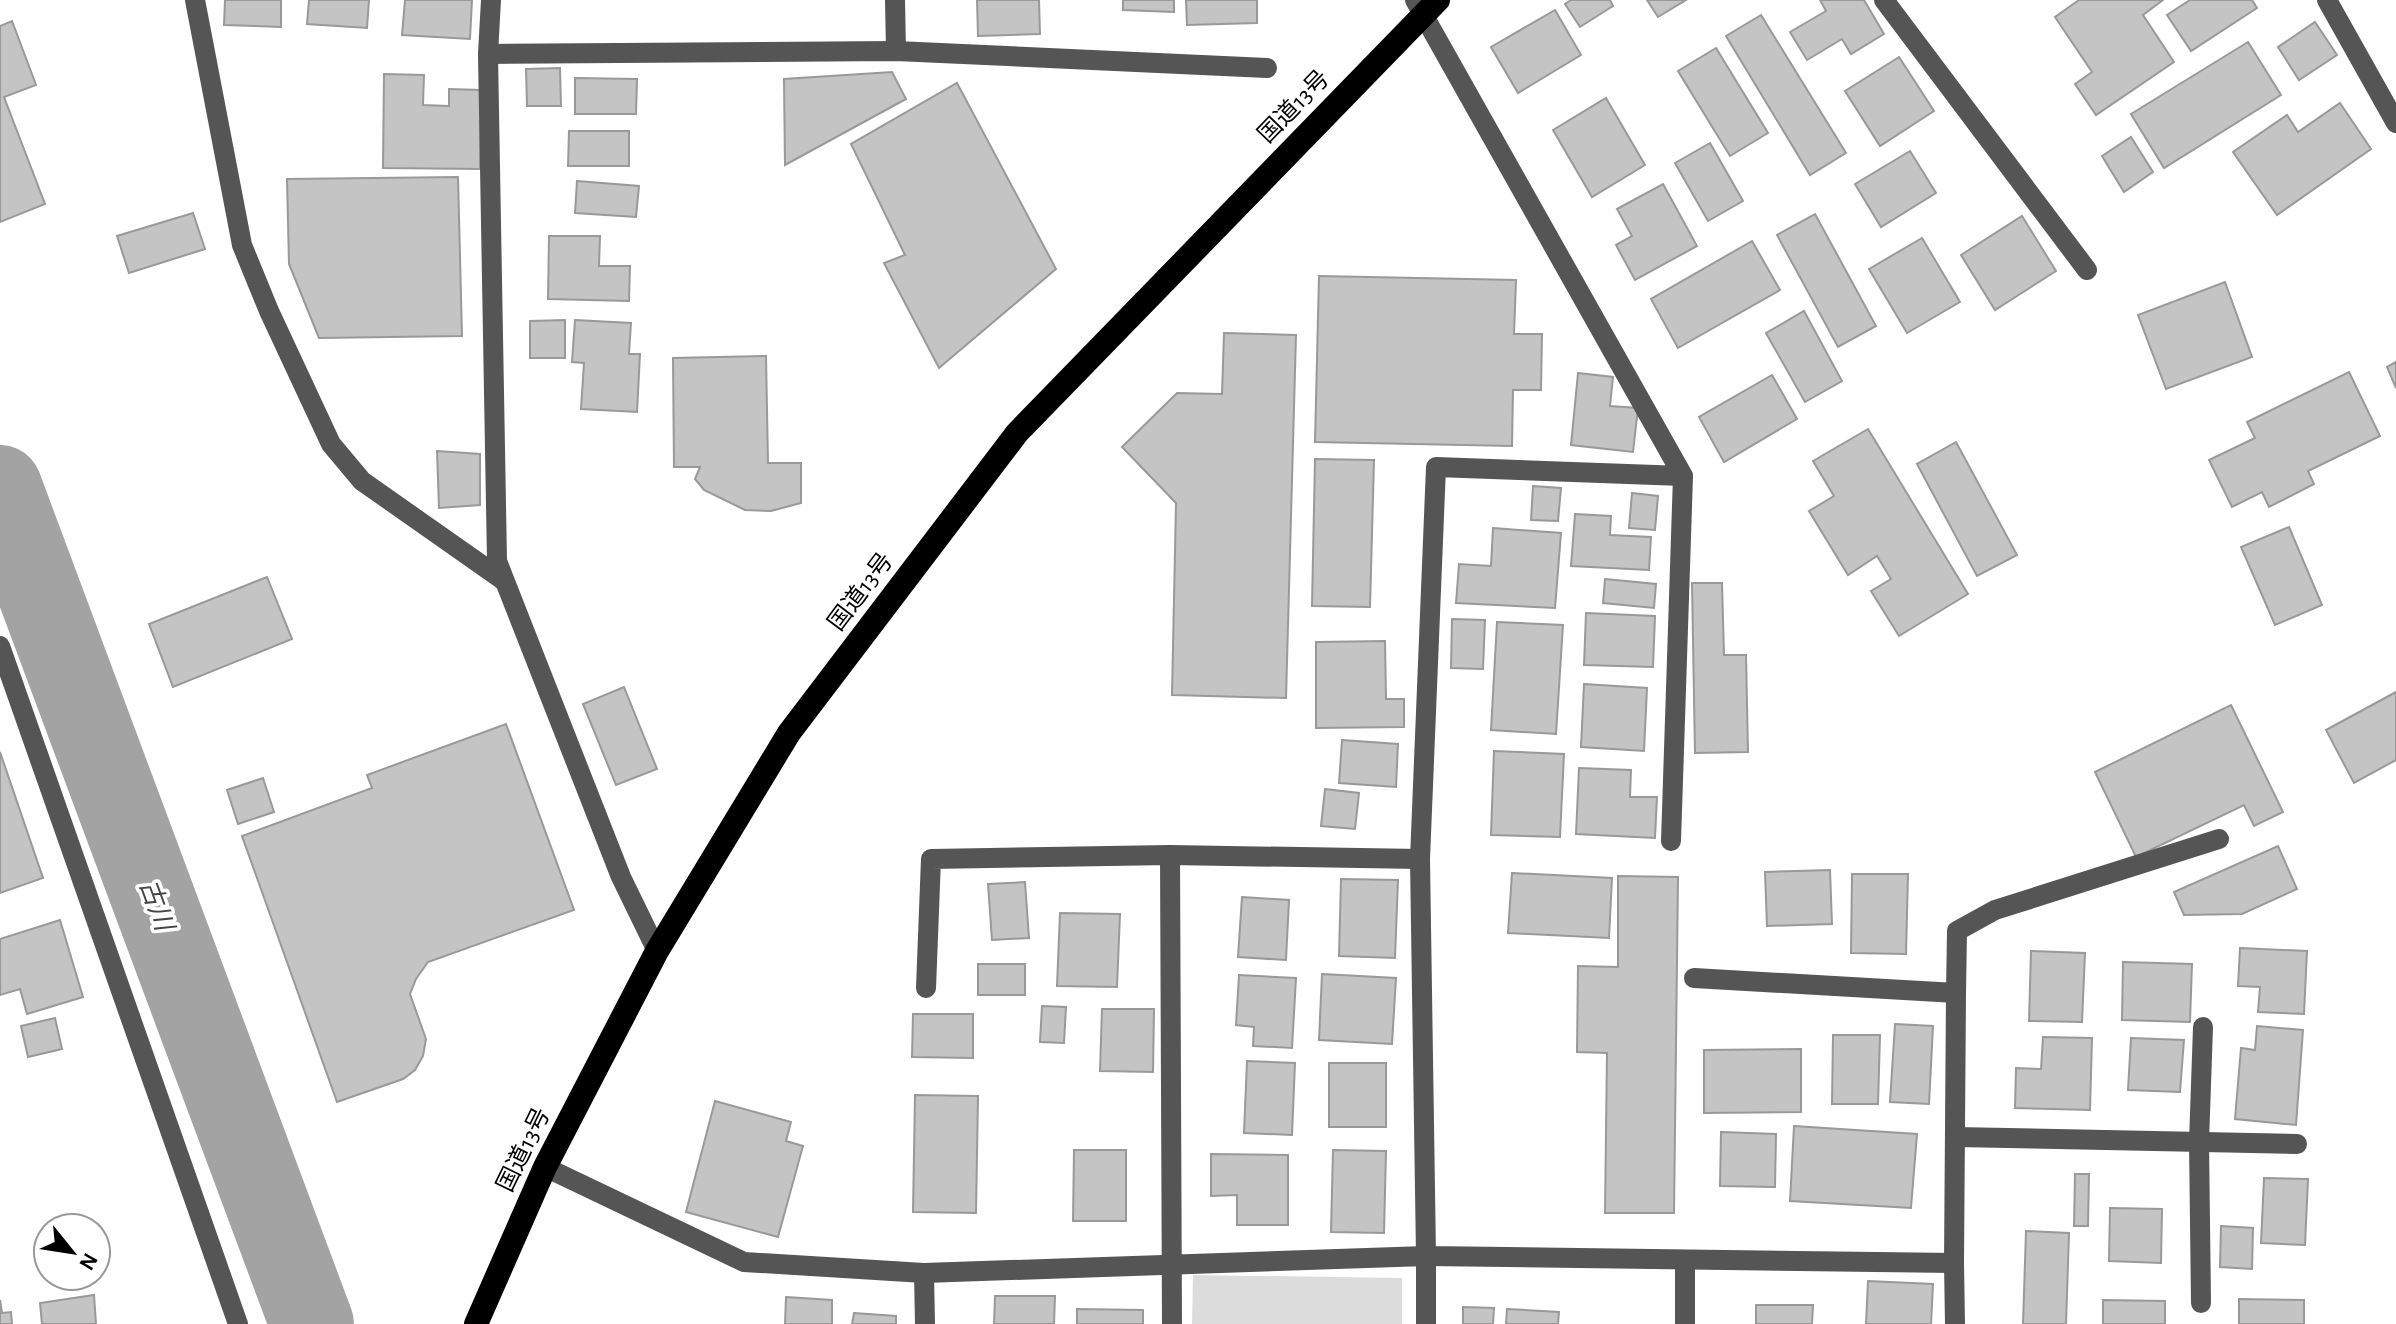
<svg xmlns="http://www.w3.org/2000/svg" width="2396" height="1324" viewBox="0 0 2396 1324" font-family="'Alegreya Sans','Noto Sans JP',sans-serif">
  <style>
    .green { fill: #dcdcdc }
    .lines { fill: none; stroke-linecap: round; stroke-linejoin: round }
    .river { stroke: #a3a3a3; stroke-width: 84 }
    .building { fill: #c4c4c4; stroke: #999; stroke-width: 2 }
    .minor { stroke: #555; stroke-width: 20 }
    .highway { stroke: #000; stroke-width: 24 }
    .labels { text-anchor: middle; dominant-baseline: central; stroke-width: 7; stroke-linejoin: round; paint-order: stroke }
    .street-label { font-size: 24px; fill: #000; stroke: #fff }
    .water-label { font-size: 26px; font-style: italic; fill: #444; stroke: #fff }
  </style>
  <rect width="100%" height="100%" fill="#fff"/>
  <polygon class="green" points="1193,1275 1402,1278 1402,1324 1192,1324"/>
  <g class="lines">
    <polyline class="river" points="0,487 312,1324"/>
  </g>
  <g class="building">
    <polygon points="225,0 281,0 281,27 224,25"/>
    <polygon points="309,0 369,0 367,28 307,24"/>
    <polygon points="405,0 472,0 470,39 402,35"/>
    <polygon points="977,0 1039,0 1040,34 978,36"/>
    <polygon points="1123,0 1174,0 1174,12 1123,10"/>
    <polygon points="1186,0 1257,0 1257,23 1187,25"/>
    <polygon points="1571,0 1610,0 1613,6 1580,27 1565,4"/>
    <polygon points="1647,0 1686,0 1658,17"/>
    <polygon points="1820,0 1864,0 1884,34 1851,54 1842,39 1807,60 1790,32 1826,11"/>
    <polygon points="2079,0 2163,0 2143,15 2174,62 2096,115 2075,84 2092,72 2055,17"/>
    <polygon points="2190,0 2252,0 2257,8 2191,51 2167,15"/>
    <polygon points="1555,10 1581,55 1518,93 1491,47"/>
    <polygon points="1761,15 1846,153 1810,175 1726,36"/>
    <polygon points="12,21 36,85 4,97 45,204 0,222 0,26"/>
    <polygon points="2315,22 2337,55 2299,80 2278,47"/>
    <polygon points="2248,42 2281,95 2164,168 2131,114"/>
    <polygon points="1716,48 1768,133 1730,156 1678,71"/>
    <polygon points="1899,57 1934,111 1880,146 1845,91"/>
    <polygon points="560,68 561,106 527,106 526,69"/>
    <polygon points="892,72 906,99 785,165 784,79"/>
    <polygon points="384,74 424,75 423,105 449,106 449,89 481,90 480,169 383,168"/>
    <polygon points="575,78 637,79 636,114 575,114"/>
    <polygon points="957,83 1056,269 939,368 884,263 905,255 851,144"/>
    <polygon points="1606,98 1645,165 1592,197 1553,130"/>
    <polygon points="2340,103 2371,149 2277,215 2233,152 2287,115 2298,132"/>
    <polygon points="569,131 629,131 629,166 568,166"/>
    <polygon points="2131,137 2153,172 2124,192 2102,156"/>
    <polygon points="1710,143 1743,201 1708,221 1675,163"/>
    <polygon points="1910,151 1936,193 1881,227 1855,184"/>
    <polygon points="458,177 462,336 319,338 289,264 287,179"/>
    <polygon points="577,181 639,186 636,217 575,213"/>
    <polygon points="1663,184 1697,246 1635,280 1616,245 1632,236 1617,209"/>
    <polygon points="193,213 205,249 129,273 117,236"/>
    <polygon points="1815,214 1876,326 1838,347 1777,235"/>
    <polygon points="2022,216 2056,271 1995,310 1961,255"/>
    <polygon points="549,236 600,236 599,266 630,266 629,301 548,299"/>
    <polygon points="1922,238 1960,302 1907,333 1869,269"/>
    <polygon points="1752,241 1780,290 1678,348 1651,299"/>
    <polygon points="1319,276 1516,280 1514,334 1542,334 1541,390 1513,390 1512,446 1315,442"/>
    <polygon points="2225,282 2252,357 2166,389 2138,315"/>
    <polygon points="1804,311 1842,381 1805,402 1766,333"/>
    <polygon points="565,320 565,358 530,358 530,321"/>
    <polygon points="575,320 631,323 629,354 640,354 637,412 581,409 584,363 572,362"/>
    <polygon points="1224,333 1296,335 1286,698 1172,695 1176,503 1122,447 1177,393 1222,394"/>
    <polygon points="766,356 768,463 801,463 801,503 771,511 745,510 704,490 695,479 700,467 674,467 673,358"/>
    <polygon points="2396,362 2396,388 2387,367"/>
    <polygon points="2349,372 2380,436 2308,471 2314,484 2269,507 2262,492 2232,507 2209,460 2255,438 2247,422"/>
    <polygon points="1578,373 1613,377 1610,406 1638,408 1633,452 1571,445"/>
    <polygon points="1772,375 1797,419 1724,462 1699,417"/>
    <polygon points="1868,429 1968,594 1899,636 1871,591 1891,579 1877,556 1848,575 1809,511 1834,496 1813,461"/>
    <polygon points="1956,442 2017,555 1977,576 1917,464"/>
    <polygon points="437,451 480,454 480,505 439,508"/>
    <polygon points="1315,459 1374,460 1370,607 1312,606"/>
    <polygon points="1533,486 1561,488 1558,521 1531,520"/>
    <polygon points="1632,493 1658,496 1655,530 1629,528"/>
    <polygon points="1575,514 1611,516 1610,535 1651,537 1649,570 1571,566"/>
    <polygon points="2289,527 2322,605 2275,625 2241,547"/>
    <polygon points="1493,528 1561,533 1555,608 1456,603 1459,564 1491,566"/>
    <polygon points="267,577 292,639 173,687 149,624"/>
    <polygon points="1605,579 1656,584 1654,608 1603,603"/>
    <polygon points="1692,583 1722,583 1724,655 1746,655 1748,752 1695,753"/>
    <polygon points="1586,613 1655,616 1653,667 1584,665"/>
    <polygon points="1452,619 1485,620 1483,669 1451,668"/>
    <polygon points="1497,622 1563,625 1556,734 1491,730"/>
    <polygon points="1385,641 1386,699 1404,699 1404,727 1316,728 1316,642"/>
    <polygon points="1584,684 1647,688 1644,751 1581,747"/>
    <polygon points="624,687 657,769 616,785 583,704"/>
    <polygon points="2396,692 2396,760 2354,783 2326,730"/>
    <polygon points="2231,705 2283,812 2254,826 2244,805 2136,857 2095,772"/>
    <polygon points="506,724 574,910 428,962 416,979 410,994 426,1039 423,1056 415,1070 403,1079 337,1102 242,836 372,788 367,775"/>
    <polygon points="1342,740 1398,744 1396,787 1339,783"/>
    <polygon points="1494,751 1564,754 1560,837 1491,835"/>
    <polygon points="0,752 43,878 0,893"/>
    <polygon points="1579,768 1631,770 1630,797 1657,797 1655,838 1576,834"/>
    <polygon points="263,778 274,812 238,824 227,790"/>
    <polygon points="1325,789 1359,793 1355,829 1321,826"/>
    <polygon points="2278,846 2297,889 2242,914 2184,915 2174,892"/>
    <polygon points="1830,870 1832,924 1767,926 1765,872"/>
    <polygon points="1512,873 1612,878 1609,938 1508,933"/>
    <polygon points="1852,874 1908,874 1906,954 1851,953"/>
    <polygon points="1618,876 1678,877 1674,1213 1605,1213 1607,1053 1577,1052 1578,966 1618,967"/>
    <polygon points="1341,879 1398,880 1395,958 1339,956"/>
    <polygon points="1025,882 1029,938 992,940 988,884"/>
    <polygon points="1242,897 1289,900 1286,960 1238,957"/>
    <polygon points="1060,913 1120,914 1117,987 1057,986"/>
    <polygon points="60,920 83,997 27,1014 20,989 0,995 0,939"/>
    <polygon points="2240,948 2307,951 2304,1014 2258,1012 2260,987 2238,986"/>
    <polygon points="2031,951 2085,953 2082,1022 2029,1021"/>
    <polygon points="2123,962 2192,964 2190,1022 2122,1020"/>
    <rect x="978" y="964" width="47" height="31"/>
    <polygon points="1322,974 1396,978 1392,1044 1319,1040"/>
    <polygon points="1239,975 1296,978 1292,1048 1253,1046 1254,1027 1236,1025"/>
    <polygon points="1042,1006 1066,1007 1064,1043 1040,1042"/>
    <polygon points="1102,1009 1154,1009 1153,1072 1100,1071"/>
    <polygon points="913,1014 973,1014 973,1058 912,1057"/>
    <polygon points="55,1018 62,1049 28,1057 21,1026"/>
    <polygon points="1895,1024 1933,1026 1929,1104 1890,1102"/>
    <polygon points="2257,1026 2303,1030 2296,1125 2235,1119 2241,1048 2255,1050"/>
    <polygon points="1833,1035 1880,1035 1878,1104 1832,1104"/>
    <polygon points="2043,1037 2092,1038 2090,1110 2015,1108 2016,1068 2041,1069"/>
    <polygon points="2131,1038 2184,1040 2180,1092 2128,1090"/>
    <polygon points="1801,1049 1801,1112 1704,1113 1704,1050"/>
    <polygon points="1247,1061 1295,1063 1292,1135 1244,1133"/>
    <rect x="1329" y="1063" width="57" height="64"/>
    <polygon points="915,1095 978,1096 976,1213 913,1212"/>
    <polygon points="715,1101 791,1122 786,1141 803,1146 778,1237 686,1212"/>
    <polygon points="1794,1126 1917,1134 1911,1208 1790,1201"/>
    <polygon points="1721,1132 1776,1134 1775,1187 1720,1186"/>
    <polygon points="1074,1150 1126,1150 1126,1221 1073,1221"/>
    <polygon points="1333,1150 1386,1151 1384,1233 1331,1232"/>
    <polygon points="1211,1154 1288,1155 1288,1225 1237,1225 1237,1195 1211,1196"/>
    <polygon points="2075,1174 2089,1174 2088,1226 2074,1226"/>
    <polygon points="2264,1178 2308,1179 2305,1245 2261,1243"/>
    <polygon points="2110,1208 2162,1209 2161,1263 2109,1261"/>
    <polygon points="2221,1226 2253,1228 2252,1269 2220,1267"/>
    <polygon points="2026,1231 2069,1233 2066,1324 2023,1324"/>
    <polygon points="1868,1281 1933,1284 1931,1324 1866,1324"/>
    <polygon points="94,1295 96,1324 42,1324 40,1303"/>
    <polygon points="995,1296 1055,1296 1054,1324 994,1324"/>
    <polygon points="786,1297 832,1300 832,1324 785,1324"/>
    <polygon points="2239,1299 2304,1300 2304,1324 2239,1324"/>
    <polygon points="0,1300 2,1313 11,1312 12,1324 0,1324"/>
    <polygon points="2103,1300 2165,1301 2165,1324 2103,1324"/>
    <polygon points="1756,1305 1813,1305 1812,1324 1756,1324"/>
    <polygon points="1463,1307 1494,1308 1493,1324 1463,1324"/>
    <polygon points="1077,1309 1143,1310 1143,1324 1077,1324"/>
    <polygon points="1507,1309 1559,1312 1558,1324 1506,1324"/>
    <polygon points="854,1313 896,1316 896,1324 852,1324"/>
  </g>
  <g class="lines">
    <g class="minor">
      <polyline points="195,0 242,245 269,311 331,444 362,481 503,580"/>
      <polyline points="491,0 488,54 497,561 621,877 657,951"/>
      <polyline points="895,0 896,51"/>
      <polyline points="1415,0 1683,476 1436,467 1420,859 1426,1256 1954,1263 1956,993 1694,978"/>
      <polyline points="1884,0 2087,270"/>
      <polyline points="2327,0 2396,123"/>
      <polyline points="488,54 896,51 1267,68"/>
      <polyline points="0,646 238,1324"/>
      <polyline points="1671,841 1683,476"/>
      <polyline points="1170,855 1172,1324"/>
      <polyline points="926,988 931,859 1170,855 1420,859"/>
      <polyline points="1956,993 1957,931 1995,910 2219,839"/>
      <polyline points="1955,1137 2297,1144"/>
      <polyline points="545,1167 744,1262 924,1273"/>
      <polyline points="1954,1263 1955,1324"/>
      <polyline points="2201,1303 2199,1142 2203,1027"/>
      <polyline points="925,1324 924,1273 1426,1256 1426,1324"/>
      <polyline points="1685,1324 1685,1260"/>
    </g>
    <polyline class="highway" points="476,1324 545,1167 657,951 789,733 1017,433 1438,0"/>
  </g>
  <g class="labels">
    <g class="street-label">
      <text transform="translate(1294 107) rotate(-46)">国道13号</text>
      <text transform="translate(861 592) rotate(-53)">国道13号</text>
      <text transform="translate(524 1150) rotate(-64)">国道13号</text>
    </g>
    <g class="water-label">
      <text transform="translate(156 905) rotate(70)">古川</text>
    </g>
  </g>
  <g transform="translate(72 1252) rotate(120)"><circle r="38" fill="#ffffff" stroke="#999999" stroke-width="2"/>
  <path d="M0-6L14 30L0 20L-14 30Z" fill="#000000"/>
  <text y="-12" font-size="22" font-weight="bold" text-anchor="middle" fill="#000000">N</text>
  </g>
</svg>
